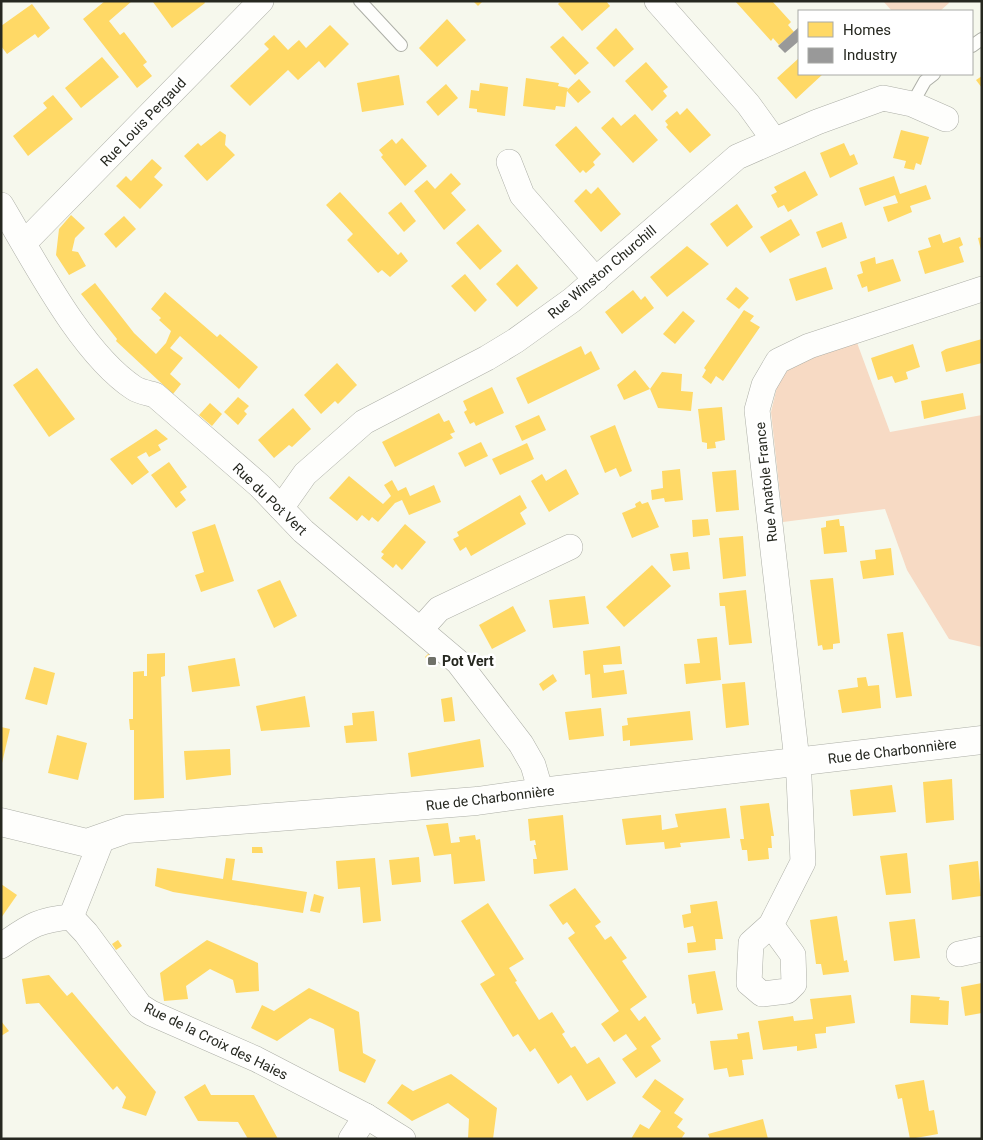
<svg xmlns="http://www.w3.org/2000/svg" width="983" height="1140" viewBox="0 0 983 1140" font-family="Roboto,sans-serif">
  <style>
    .green { fill: #f7dac4 }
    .homes { fill: #ffd966 }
    .industry { fill: #999 }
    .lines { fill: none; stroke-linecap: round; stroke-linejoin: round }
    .lane-casing { stroke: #adafa7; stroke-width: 14 }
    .street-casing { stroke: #adafa7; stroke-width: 26 }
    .secondary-casing { stroke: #adafa7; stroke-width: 29 }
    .lane { stroke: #fefefc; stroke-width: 12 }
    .street { stroke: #fefefc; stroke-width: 25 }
    .secondary { stroke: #fefefc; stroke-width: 28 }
    .poi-dot { fill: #6f7168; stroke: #fff; stroke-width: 2 }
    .labels { text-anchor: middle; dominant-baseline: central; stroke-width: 5; stroke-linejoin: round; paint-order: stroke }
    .street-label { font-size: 14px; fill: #262820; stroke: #fff }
    .poi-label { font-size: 14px; font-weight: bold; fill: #262820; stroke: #fff; text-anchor: start }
  </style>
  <rect width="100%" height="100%" fill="#f6f8ed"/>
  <g class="green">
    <polygon points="883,1 948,1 949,3 940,11 892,11"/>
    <polygon points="856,340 890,432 982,415 982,647 949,639 907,570 885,509 783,522 771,412 777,387 791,364"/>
  </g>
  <g class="homes">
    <polygon points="105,1 132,1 109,21 120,35 124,32 147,62 143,65 152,76 137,88 83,19"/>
    <polygon points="204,1 205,3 172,28 153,2"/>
    <polygon points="473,1 483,1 478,6"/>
    <polygon points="561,1 606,1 610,6 582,31 558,4"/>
    <polygon points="735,1 772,1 791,22 788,25 794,32 779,45 773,38 771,41"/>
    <polygon points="32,4 50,28 38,38 35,34 7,54 1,46 1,26"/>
    <polygon points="447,19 466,40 437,67 419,48"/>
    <polygon points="330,25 349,44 325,68 319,61 298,80 288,70 250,106 230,86 269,49 264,44 274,35 288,50 299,40 306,48"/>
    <polygon points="616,28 634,49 614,67 596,48"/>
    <polygon points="563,36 589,63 575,75 550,47"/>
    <polygon points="102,57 119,77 81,108 65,88"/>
    <polygon points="799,58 799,74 823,74 796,99 777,78"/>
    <polygon points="646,62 668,87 663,91 667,96 652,111 625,81"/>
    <polygon points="399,75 404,105 362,112 357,83"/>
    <polygon points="982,76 982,88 976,80"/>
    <polygon points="526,78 559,83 558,86 568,88 567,90 579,79 591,92 578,103 567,91 565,107 556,106 555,110 523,106"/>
    <polygon points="480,83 508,87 505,116 477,112 477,109 469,108 471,90 479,91"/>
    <polygon points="446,84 458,98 438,116 426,102"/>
    <polygon points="53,95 73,119 28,156 13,136 47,108 43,103"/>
    <polygon points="687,108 711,135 690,153 666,127 668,125 665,121 677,111 680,115"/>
    <polygon points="635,114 658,140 633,163 601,128 613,117 621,126"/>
    <polygon points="576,126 601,154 593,162 595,165 586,173 583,170 580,173 555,145"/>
    <polygon points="901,130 929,137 921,165 916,163 914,170 904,168 906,161 893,158"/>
    <polygon points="220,131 226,135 225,145 235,155 207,181 184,156 198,143 201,146"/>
    <polygon points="402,138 427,166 405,186 381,157 383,155 379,150 392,139 396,144"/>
    <polygon points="844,143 850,156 854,154 858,164 830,178 820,153"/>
    <polygon points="152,159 162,168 154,177 163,185 140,209 116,186 126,176 131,181"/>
    <polygon points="805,171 818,195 788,212 784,205 778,208 771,195 777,192 774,187"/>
    <polygon points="451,173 461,184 451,193 466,210 444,230 414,191 427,180 435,189"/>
    <polygon points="894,176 900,194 926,185 931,199 910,206 912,212 888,222 883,207 898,203 895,195 865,206 859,188"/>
    <polygon points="598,187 621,214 601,232 574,201 586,189 591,194"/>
    <polygon points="340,192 398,255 401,252 408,261 390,277 382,270 378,273 347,240 353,234 326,205"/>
    <polygon points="401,202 416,221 404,232 388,213"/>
    <polygon points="737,204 753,227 727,247 710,224"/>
    <polygon points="71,215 85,228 75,238 72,251 78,252 86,266 69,275 56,255 59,229"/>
    <polygon points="124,216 136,229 116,248 104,234"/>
    <polygon points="791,219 800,235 770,253 760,237"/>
    <polygon points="842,222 847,238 822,248 816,232"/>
    <polygon points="478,224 502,251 480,270 456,243"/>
    <polygon points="940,234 943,243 960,237 963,245 959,247 964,262 925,274 918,251 931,247 928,238"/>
    <polygon points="982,237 982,249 981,250 978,238"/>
    <polygon points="687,246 709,264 667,297 650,277"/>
    <polygon points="875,257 876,264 893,259 901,281 868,292 867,286 862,288 857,275 863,273 860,262"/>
    <polygon points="517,264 538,288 517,307 496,284"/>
    <polygon points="826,267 833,289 796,301 789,279"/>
    <polygon points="465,274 487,300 475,312 451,286"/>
    <polygon points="95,283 134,333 156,354 166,343 171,331 159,320 161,318 151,309 165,292 217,337 220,334 258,367 239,389 180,336 170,348 183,358 170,374 181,384 173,394 116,341 117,339 81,294"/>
    <polygon points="736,287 749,298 739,309 726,299"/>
    <polygon points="633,290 641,300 645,296 654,308 622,334 605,312"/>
    <polygon points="744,310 754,316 750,321 760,327 723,381 716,376 711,384 702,377 706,370 704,368"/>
    <polygon points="683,311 695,321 675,344 663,334"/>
    <polygon points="982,339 982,363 946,372 941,352 946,349"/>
    <polygon points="913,344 920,367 906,372 908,379 895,383 892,376 878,380 871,358"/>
    <polygon points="581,346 585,355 591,351 600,369 528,404 516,378"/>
    <polygon points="337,363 357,385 338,404 335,401 321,414 304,395"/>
    <polygon points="37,368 75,419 49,437 13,385"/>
    <polygon points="635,370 650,389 662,372 682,374 681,391 693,392 691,411 658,408 650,389 624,400 617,385"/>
    <polygon points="492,387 504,413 476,426 474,422 470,424 464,412 467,410 463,401"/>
    <polygon points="963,393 966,409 924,419 921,401"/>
    <polygon points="238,397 249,406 244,411 247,414 238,425 224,412"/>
    <polygon points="210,403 222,414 212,426 199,415"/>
    <polygon points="722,407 725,440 715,442 716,448 707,449 707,443 702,442 698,409"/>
    <polygon points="293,408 311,429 292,447 289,445 274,458 258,440"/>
    <polygon points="439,413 444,422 449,420 455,432 450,434 453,438 395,467 382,442"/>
    <polygon points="539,415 546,430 522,441 515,426"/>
    <polygon points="615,425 632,471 620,477 616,468 605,473 590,436"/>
    <polygon points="156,429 168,439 158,445 161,450 149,457 146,452 137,457 149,472 132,485 110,459"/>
    <polygon points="481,442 488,456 465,467 458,453"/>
    <polygon points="527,443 534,459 500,475 492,459"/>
    <polygon points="169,462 187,487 180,492 186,500 176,508 151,475"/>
    <polygon points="566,469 579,494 549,512 531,481 542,474 546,481"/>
    <polygon points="680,469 683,500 665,502 664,498 652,500 651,490 663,488 662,471"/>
    <polygon points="736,470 739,510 716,512 712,472"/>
    <polygon points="349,476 383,504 391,496 384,485 392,480 398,491 406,487 410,496 434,485 441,502 409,515 402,500 395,503 378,522 372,517 369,521 362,515 357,521 329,498"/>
    <polygon points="520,495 527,508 520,513 526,524 471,556 466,547 460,551 453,539 459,536 457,532"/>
    <polygon points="640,501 642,504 648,502 659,527 632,538 622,513 636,507 635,504"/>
    <polygon points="708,519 710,535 693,537 692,520"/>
    <polygon points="839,519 840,526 844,526 847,552 824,554 821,528 826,527 826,521"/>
    <polygon points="215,524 234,581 201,592 195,575 204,572 192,532"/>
    <polygon points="405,524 426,542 402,570 396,564 393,568 381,558 384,554 381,552"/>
    <polygon points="743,536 746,576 723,579 719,538"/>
    <polygon points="891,548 894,575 863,579 860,561 876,559 875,550"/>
    <polygon points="688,552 690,569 673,571 670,554"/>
    <polygon points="652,565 671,586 624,627 606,607"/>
    <polygon points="833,578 840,643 833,644 833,649 823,650 822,645 818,646 810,580"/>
    <polygon points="280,580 297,616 274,628 257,590"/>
    <polygon points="746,590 752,643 729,645 725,606 720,606 719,593"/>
    <polygon points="585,596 589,624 553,628 549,600"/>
    <polygon points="513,606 526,631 492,649 479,625"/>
    <polygon points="903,632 912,696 896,698 887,634"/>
    <polygon points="717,637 721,680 686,684 684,664 700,663 697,639"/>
    <polygon points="620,646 622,664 603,665 604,673 624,670 627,694 592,698 590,674 585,675 583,651"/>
    <polygon points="165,653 165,676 161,677 164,798 134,800 134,730 130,730 129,719 133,719 133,672 144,671 144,676 147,676 147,654"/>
    <polygon points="429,653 438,663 435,667 425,657"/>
    <polygon points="235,658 240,686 192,692 188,666"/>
    <polygon points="34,667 55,673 47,705 25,699"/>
    <polygon points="553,674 557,681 543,691 539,684"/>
    <polygon points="866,677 868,686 879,685 881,708 842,713 838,690 858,687 857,678"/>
    <polygon points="745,682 749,725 726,728 722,684"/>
    <polygon points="305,696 310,727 261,731 256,706"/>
    <polygon points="452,697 455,721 444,722 441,699"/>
    <polygon points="601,708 604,736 569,740 565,712"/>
    <polygon points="374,711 377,741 346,743 344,726 353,725 352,713"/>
    <polygon points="690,711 693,740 630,746 630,740 623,741 622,726 628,725 627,718"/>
    <polygon points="1,727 10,729 2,763 1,763"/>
    <polygon points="57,735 87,743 78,780 48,773"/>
    <polygon points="480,739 484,767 411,777 408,753"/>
    <polygon points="230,749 231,775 186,780 184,751"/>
    <polygon points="952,779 954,820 926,823 923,782"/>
    <polygon points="892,785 896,812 853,816 850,790"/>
    <polygon points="769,803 774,836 771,836 772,848 768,848 769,859 748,861 747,850 742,850 740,839 744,839 740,806"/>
    <polygon points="726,808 730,838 680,843 681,847 665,849 664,842 626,845 622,819 661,815 662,830 678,827 675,814"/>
    <polygon points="563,815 568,870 534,874 533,859 537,859 534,845 536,845 535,840 530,841 528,819"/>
    <polygon points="448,823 451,843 460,842 459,837 475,835 476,840 480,839 485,881 454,884 451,854 434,856 426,825"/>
    <polygon points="252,847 262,847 263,853 252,853"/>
    <polygon points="907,853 911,893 886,895 880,856"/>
    <polygon points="419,857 421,882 392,885 389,860"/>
    <polygon points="226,858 235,859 232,880 307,892 303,913 173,892 155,886 157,868 223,879"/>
    <polygon points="375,858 381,921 363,923 360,887 338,889 336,861"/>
    <polygon points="978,861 981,896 952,900 949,865"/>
    <polygon points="1,884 17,895 1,918"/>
    <polygon points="575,888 601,922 595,926 605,940 611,936 627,958 622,961 647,997 630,1009 639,1021 645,1016 661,1039 651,1046 661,1061 636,1078 622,1059 637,1049 626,1034 614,1042 601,1024 619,1011 568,938 575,933 567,922 563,925 549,905"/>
    <polygon points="314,894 324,897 320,913 310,911"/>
    <polygon points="717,901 723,939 715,939 716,950 688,953 687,943 696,942 693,926 684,928 682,915 691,913 690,905"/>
    <polygon points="488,903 524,959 509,968 517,981 515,982 539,1020 552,1012 565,1032 562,1034 571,1048 575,1046 587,1064 599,1057 616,1083 587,1101 571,1075 558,1084 535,1048 530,1052 518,1034 513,1037 480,984 495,975 461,921"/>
    <polygon points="837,916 844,961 847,960 849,972 823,975 821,964 816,964 810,920"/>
    <polygon points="915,919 920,958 894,961 889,922"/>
    <polygon points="118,940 122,946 116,950 112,944"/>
    <polygon points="207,940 258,963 259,991 236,993 233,980 210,969 186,986 188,999 164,1001 160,973"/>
    <polygon points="715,971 723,1010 697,1014 695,1003 692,1004 688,975"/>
    <polygon points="49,975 67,996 72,992 156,1092 146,1116 122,1108 126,1097 117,1086 113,1090 39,1003 26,1004 22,979"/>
    <polygon points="982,983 982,1013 965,1016 961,987"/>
    <polygon points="309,988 359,1012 363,1053 376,1060 365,1083 339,1071 334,1029 322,1023 310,1018 277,1041 251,1028 262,1005 274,1011"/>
    <polygon points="851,995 855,1023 826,1027 826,1033 815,1034 817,1048 797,1051 797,1046 763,1050 758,1021 793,1016 794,1021 813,1019 810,999"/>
    <polygon points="911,995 940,997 939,1000 949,1001 948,1025 910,1023"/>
    <polygon points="1,1021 9,1031 1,1036"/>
    <polygon points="749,1032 753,1059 742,1060 744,1075 729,1077 727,1068 714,1070 710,1041 738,1039 737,1034"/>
    <polygon points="451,1074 497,1108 493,1139 468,1139 469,1119 448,1103 412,1121 387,1103 402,1084 413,1091"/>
    <polygon points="655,1079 684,1099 674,1113 683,1119 677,1127 685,1133 681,1139 631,1139 640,1124 649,1129 661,1111 642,1097"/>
    <polygon points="924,1080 929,1111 934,1110 938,1134 910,1139 902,1098 898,1099 895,1085"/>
    <polygon points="205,1084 211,1095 254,1095 278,1139 248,1139 238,1122 198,1121 184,1097"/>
    <polygon points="763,1119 768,1139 710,1139 708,1134"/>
  </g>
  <polygon class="industry" points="799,27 799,41 785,53 778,46"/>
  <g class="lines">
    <defs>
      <g id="lane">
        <polyline points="360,1 401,45"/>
        <polyline points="972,46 982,39"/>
        <polyline points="912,104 925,81 934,74"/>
      </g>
      <g id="street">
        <polyline points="657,1 748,104 774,140"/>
        <polyline points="509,162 522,195 596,280"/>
        <path d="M1 205C34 260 81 353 134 388 140 392 149 393 155 395L260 486 303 531 458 662 521 744 533 765 541 792"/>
        <polyline points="24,243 261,1"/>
        <polyline points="281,508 305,474 364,422 487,358 515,341 572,300 737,157 817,122 883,98 912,104 946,119"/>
        <polyline points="421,629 439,609 570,547"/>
        <polyline points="71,917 86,933 140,1006 151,1013 256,1059 366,1116 351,1139"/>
        <polyline points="71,917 102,839"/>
        <polyline points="771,925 793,955 794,984 787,991 762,994 749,983 751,943 771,925 803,862 799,778 757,410 764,385 778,361 809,346 982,289"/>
        <path d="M1 946C29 927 36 920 71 917"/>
        <polyline points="959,954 982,949"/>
        <polyline points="366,1116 403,1139"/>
      </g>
      <polyline id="secondary" points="1,822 87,843 127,829 477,801 541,792 982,740"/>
    </defs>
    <use href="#lane" class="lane-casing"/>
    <use href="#street" class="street-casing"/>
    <use href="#secondary" class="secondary-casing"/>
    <use href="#lane" class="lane"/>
    <use href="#street" class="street"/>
    <use href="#secondary" class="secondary"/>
  </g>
  <rect class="poi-dot" x="427" y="656" width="10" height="10" rx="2.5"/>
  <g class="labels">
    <g class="street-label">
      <text transform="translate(143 122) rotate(-46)">Rue Louis Pergaud</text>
      <text transform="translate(602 272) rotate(-40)">Rue Winston Churchill</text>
      <text transform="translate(766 482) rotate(-96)">Rue Anatole France</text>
      <text transform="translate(270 499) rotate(44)">Rue du Pot Vert</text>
      <text transform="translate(892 751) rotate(-7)">Rue de Charbonnière</text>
      <text transform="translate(490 798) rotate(-7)">Rue de Charbonnière</text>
      <text transform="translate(216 1041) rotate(26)">Rue de la Croix des Haies</text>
    </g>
    <g class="poi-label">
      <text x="442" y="661">Pot Vert</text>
    </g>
  </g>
  <rect width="983" height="1140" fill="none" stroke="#262820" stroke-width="5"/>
  <rect x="798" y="10" width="175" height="65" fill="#ffffff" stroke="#a8a9a6"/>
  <rect x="808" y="22" width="25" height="15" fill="#ffd966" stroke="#a8a9a6"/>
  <text x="843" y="35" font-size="15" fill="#262820">Homes</text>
  <rect x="808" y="48" width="25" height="15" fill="#999999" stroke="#a8a9a6"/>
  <text x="843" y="60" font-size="15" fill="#262820">Industry</text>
</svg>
